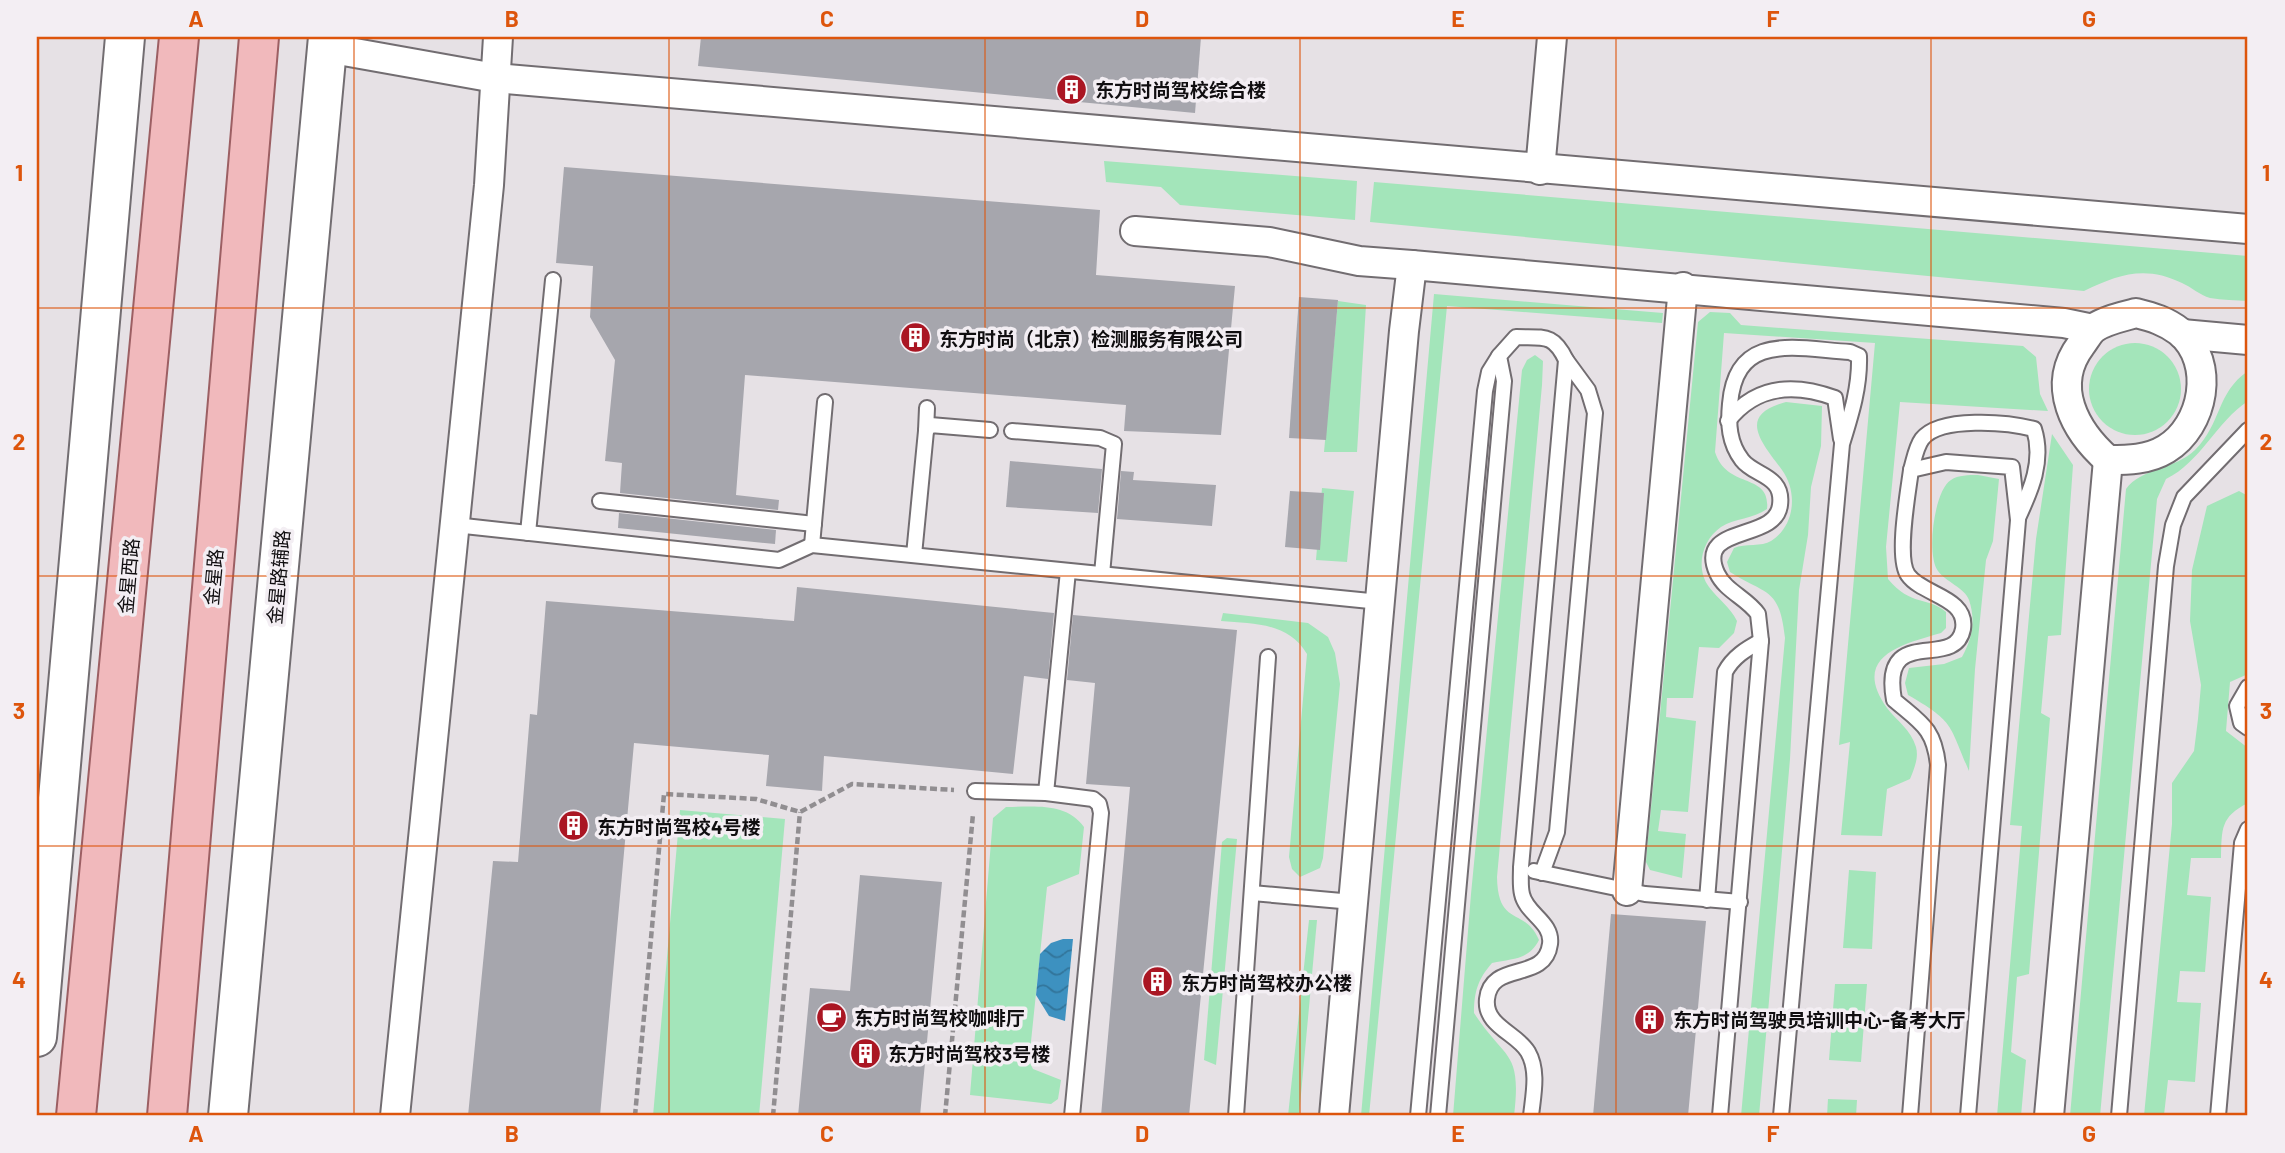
<svg xmlns="http://www.w3.org/2000/svg" width="2285" height="1153" viewBox="0 0 2285 1153" font-family="Barlow,'Noto Sans SC',sans-serif">
  <style>
    .green { fill: #a3e5ba }
    .water { fill: url(#water-waves) }
    .building { fill: #a6a6ad }
    .lines { fill: none; stroke-linecap: round; stroke-linejoin: round }
    .lane-casing { stroke: #726d71; stroke-width: 18 }
    .street-casing { stroke: #726d71; stroke-width: 32 }
    .secondary-casing { stroke: #726d71; stroke-width: 42 }
    .primary-casing { stroke: #9c5f63; stroke-width: 42 }
    .path { stroke: #918e91; stroke-width: 4.5; stroke-dasharray: 7 3.5; stroke-linecap: butt }
    .lane { stroke: #fff; stroke-width: 14 }
    .street { stroke: #fff; stroke-width: 28 }
    .secondary { stroke: #fff; stroke-width: 38 }
    .primary { stroke: #f1b9bc; stroke-width: 38 }
    .grid { fill: none; stroke: #dd550c; stroke-width: 2; stroke-opacity: 0.55 }
    .labels { text-anchor: middle; dominant-baseline: central; stroke-width: 7; stroke-linejoin: round; paint-order: stroke }
    .poi-label { font-size: 19px; font-weight: bold; fill: #100e10; stroke: #f3eef3; text-anchor: start }
    .street-label { font-size: 19px; fill: #100e10; stroke: #f3eef3 }
    .neatline { fill: none; stroke: #dd550c; stroke-width: 2.5 }
    .grid-label { font-size: 23px; text-anchor: middle; font-weight: bold; fill: #dd550c }
  </style>
  <defs>
    <pattern id="water-waves" width="16" height="10" patternUnits="userSpaceOnUse" patternTransform="scale(1.75)"><rect width="16" height="10" fill="#3d91c0"/><path d="M0 5q4-4 8 0t8 0" fill="none" stroke="#32759b"/></pattern>
  </defs>
  <rect width="100%" height="100%" fill="#e6e1e5"/>
  <g class="green">
    <polygon points="1104,161 1357,181 1355,220 1180,205 1161,187 1106,182"/>
    <path d="M1374 182 2248 256V301C2236 300 2222 300 2210 298 2200 295 2191 287 2182 283 2146 265 2118 274 2084 291L1370 222Z"/>
    <polygon points="1434,294 1663,313 1662,323 1447,306 1369,1116 1361,1116"/>
    <polygon points="1338,301 1366,305 1357,452 1324,452"/>
    <path d="M1710 312 1730 313 1741 325 2023 346 2036 357 2040 394 2048 411 1900 402 1886 547 1888 579C1911 607 1928 596 1946 612V628L1941 633C1903 644 1850 656 1887 708 1897 721 1911 730 1916 747 1919 758 1914 769 1910 779L1887 789 1882 836 1841 835 1850 742 1839 745 1875 343 1724 333 1715 452C1727 490 1771 472 1767 509 1753 519 1735 518 1721 527 1702 540 1695 568 1709 587 1718 599 1730 607 1737 621L1734 633 1719 648 1699 647 1693 698H1667L1666 717 1696 721 1688 812 1661 810 1658 831 1686 834 1682 878 1650 870 1646 862 1647 849 1698 322Z"/>
    <circle cx="2135" cy="389" r="46"/>
    <path d="M1535 355 1543 361 1542 385 1497 877C1498 928 1524 906 1539 940 1528 961 1512 958 1492 963 1478 979 1474 992 1474 1013 1505 1061 1522 1049 1514 1116H1453L1471 894 1522 370 1527 360Z"/>
    <path d="M2248 371V401C2216 422 2201 462 2166 479L2157 499 2100 1116H2070L2126 489C2141 468 2176 469 2195 450 2222 423 2216 393 2248 371Z"/>
    <path d="M1786 402 1822 406 1821 446 1811 487 1808 535 1799 590 1790 759 1759 1116H1741L1785 638C1779 587 1768 596 1730 572L1727 562 1734 548C1745 543 1762 547 1771 541 1795 526 1798 492 1782 470 1763 444 1735 415 1786 402Z"/>
    <polygon points="2052,434 2073,465 2061,635 2048,636 2041,713 2050,718 2029,974 2017,977 2011,1052 2026,1060 2021,1116 1997,1116 2022,826 2010,825 2036,539"/>
    <path d="M1978 475 1999 479 1993 541 1986 560 1975 669 1969 771C1949 725 1955 722 1908 695L1905 683 1909 668 1944 664 1962 657C1972 639 1976 621 1969 600 1965 588 1946 582 1938 571 1926 556 1934 490 1951 480 1958 475 1969 475 1978 475Z"/>
    <polygon points="1322,488 1354,491 1347,562 1316,560"/>
    <path d="M2239 491 2248 496V674L2230 682 2226 731 2248 748V803C2220 817 2222 829 2221 858H2191L2187 895 2211 897 2205 972 2180 971 2177 1002 2201 1003 2195 1082 2168 1080 2164 1115 2171 1116H2144L2172 824V783L2194 751 2198 719 2201 685 2190 621 2192 570 2207 506Z"/>
    <path d="M1223 613 1308 623 1328 637 1335 653 1340 684 1323 858 1320 868 1300 877 1292 869 1289 857 1307 654C1288 622 1254 624 1221 621Z"/>
    <path d="M1006 807C1034 807 1066 802 1084 827L1079 874 1047 887 1029 1061 1033 1069 1061 1080 1058 1099 1051 1104 970 1095 993 818Z"/>
    <polygon points="680,810 785,819 759,1116 653,1116"/>
    <polygon points="1227,838 1237,839 1216,1065 1204,1060 1222,842"/>
    <polygon points="1849,870 1876,872 1872,949 1843,948"/>
    <polygon points="1309,920 1317,920 1299,1116 1288,1116"/>
    <polygon points="1835,984 1867,984 1861,1062 1829,1060"/>
    <polygon points="1828,1099 1857,1100 1856,1116 1827,1116"/>
  </g>
  <polygon class="water" points="1063,939 1073,939 1065,1021 1049,1016 1036,995 1040,954 1051,943"/>
  <g class="building">
    <polygon points="701,37 1201,37 1195,113 698,66"/>
    <polygon points="564,167 1100,210 1096,275 1235,286 1221,435 1124,431 1126,405 745,375 736,495 779,500 778,510 620,493 622,463 605,461 615,360 590,317 593,266 556,263"/>
    <polygon points="1299,297 1338,300 1326,440 1289,438"/>
    <polygon points="1010,461 1102,469 1098,513 1006,507"/>
    <polygon points="1121,471 1134,472 1133,480 1216,485 1212,526 1117,519"/>
    <polygon points="1290,491 1324,493 1320,550 1285,547"/>
    <polygon points="619,513 776,530 775,544 618,528"/>
    <polygon points="797,587 1054,613 1048,679 1024,676 1013,774 824,756 822,791 766,786 769,755 634,743 600,1116 468,1116 493,861 518,862 530,714 537,715 546,601 794,621"/>
    <polygon points="1073,615 1237,630 1189,1116 1101,1116 1130,787 1086,784 1095,683 1067,680"/>
    <polygon points="860,875 942,882 920,1116 798,1116 810,988 850,991"/>
    <polygon points="1611,914 1706,921 1688,1116 1593,1116"/>
  </g>
  <g class="lines">
    <defs>
      <g id="lane">
        <path d="M1728 421C1756 385 1794 383 1835 398L1841 439"/>
        <polyline points="926,431 927,408"/>
        <polyline points="1012,431 1100,438 1114,444 1102,574"/>
        <path d="M1911 470C1914 460 1916 447 1922 439 1940 416 2008 422 2034 429 2044 461 2031 490 2018 518"/>
        <polyline points="600,501 814,524"/>
        <polyline points="455,525 779,560 812,545 1380,602"/>
        <polyline points="528,533 553,280"/>
        <polyline points="812,545 825,402"/>
        <polyline points="914,555 926,431 930,425 990,430"/>
        <polyline points="2248,687 2237,706 2241,723 2248,728"/>
        <polyline points="975,791 1046,793 1093,799 1099,804 1101,813 1072,1116"/>
        <polyline points="1046,793 1068,571"/>
        <polyline points="1534,871 1645,894 1740,902"/>
        <polyline points="1542,873 1557,832 1595,413 1588,390 1566,360"/>
        <polyline points="1252,893 1353,902"/>
        <path d="M1707 900 1725 672C1733 657 1746 649 1761 641"/>
        <polyline points="1236,1116 1268,657"/>
        <polyline points="1418,1116 1485,391 1489,372 1499,356"/>
        <path d="M1438 1116 1504 381 1499 356 1516 337C1544 338 1553 333 1566 360L1521 867C1521 876 1520 886 1522 894 1526 914 1553 922 1550 944 1545 983 1491 960 1487 999 1484 1026 1517 1033 1528 1052 1539 1071 1533 1096 1531 1116"/>
        <path d="M1720 1116 1761 641 1758 614C1747 598 1725 591 1717 573 1695 524 1776 542 1780 505 1784 475 1754 476 1742 460 1729 443 1728 424 1730 404 1736 331 1796 349 1850 352L1859 356C1860 387 1851 415 1842 444L1781 1116"/>
        <path d="M1910 1116 1938 765C1934 728 1921 723 1894 700 1880 622 1955 672 1963 629 1968 597 1922 595 1908 575 1896 558 1908 493 1911 470L1946 462 2012 467 2018 520 1968 1116"/>
        <polyline points="2119,1116 2166,566 2173,525 2184,497 2248,430"/>
        <polyline points="2218,1116 2242,843 2248,829"/>
      </g>
      <g id="street">
        <polyline points="323,37 327,48 495,78 2248,229"/>
        <polyline points="1540,170 1552,37"/>
        <polyline points="1135,231 1269,242 1359,261 1412,265"/>
        <path d="M2136 313C2152 317 2166 321 2180 332 2216 363 2204 426 2166 449 2148 460 2128 460 2108 460 2075 431 2050 386 2081 345 2085 340 2089 332 2094 328 2106 320 2122 317 2136 313Z"/>
        <polyline points="2182,334 2248,340"/>
        <polyline points="1627,891 1683,287"/>
        <polyline points="395,1116 489,185 498,37"/>
        <polyline points="1334,1116 1404,331 1412,265 2064,323 2093,329"/>
        <polyline points="2049,1116 2108,460"/>
      </g>
      <g id="secondary">
        <polyline points="37,1037 125,37"/>
        <polyline points="228,1116 328,37"/>
      </g>
      <g id="primary">
        <polyline points="76,1116 179,37"/>
        <polyline points="167,1116 259,37"/>
      </g>
    </defs>
    <use href="#lane" class="lane-casing"/>
    <use href="#street" class="street-casing"/>
    <use href="#secondary" class="secondary-casing"/>
    <use href="#primary" class="primary-casing"/>
    <g class="path">
      <polyline points="635,1116 664,794 756,799 800,812 852,784 954,790"/>
      <polyline points="773,1116 800,812"/>
      <polyline points="945,1116 973,814"/>
    </g>
    <use href="#lane" class="lane"/>
    <use href="#street" class="street"/>
    <use href="#secondary" class="secondary"/>
    <use href="#primary" class="primary"/>
  </g>
  <path class="grid" d="M354 37V1116M669 37V1116M985 37V1116M1300 37V1116M1616 37V1116M1931 37V1116M37 308H2248M37 576H2248M37 846H2248"/>
  <defs>
    <symbol id="building-disc" viewBox="-11 -11 22 22"><circle r="9.5" fill="#aa1623" stroke="#f3eef3"/><path d="M-4-6H4V6H1V3H-1V6H-4ZM-2.5-4.3h1.7v1.8h-1.7ZM.8-4.3h1.7v1.8H.8ZM-2.5-1h1.7V.8h-1.7ZM.8-1h1.7V.8H.8Z" fill="#fff"/></symbol>
    <symbol id="cafe-disc" viewBox="-11 -11 22 22"><circle r="9.5" fill="#aa1623" stroke="#f3eef3"/><path d="M-5.5-4.5H6V0H3Q3 3.5 0 3.5H-2.5Q-5.5 3.5-5.5 0ZM3-3.2v2h1.7v-2ZM-6 4.5H4V6H-6Z" fill="#fff"/></symbol>
  </defs>
  <g fill-rule="evenodd">
    <use href="#building-disc" x="1054" y="72" width="35" height="35"/>
    <use href="#building-disc" x="898" y="320" width="35" height="35"/>
    <use href="#building-disc" x="556" y="808" width="35" height="35"/>
    <use href="#building-disc" x="1140" y="964" width="35" height="35"/>
    <use href="#cafe-disc" x="814" y="1000" width="35" height="35"/>
    <use href="#building-disc" x="1632" y="1002" width="35" height="35"/>
    <use href="#building-disc" x="848" y="1036" width="35" height="35"/>
  </g>
  <g class="labels">
    <g class="poi-label">
      <text x="1095" y="89">东方时尚驾校综合楼</text>
      <text x="939" y="338">东方时尚（北京）检测服务有限公司</text>
      <text x="597" y="826">东方时尚驾校4号楼</text>
      <text x="1181" y="982">东方时尚驾校办公楼</text>
      <text x="854" y="1017">东方时尚驾校咖啡厅</text>
      <text x="1673" y="1019">东方时尚驾驶员培训中心-备考大厅</text>
      <text x="888" y="1053">东方时尚驾校3号楼</text>
    </g>
    <g class="street-label">
      <text transform="translate(128 576) rotate(-85)">金星西路</text>
      <text transform="translate(213 577) rotate(-85)">金星路</text>
      <text transform="translate(278 577) rotate(-85)">金星路辅路</text>
    </g>
  </g>
  <rect width="2285" height="1153" fill="none" stroke="#f3eef3" stroke-width="77"/>
  <rect x="38" y="38" width="2208" height="1076" class="neatline"/>
  <g class="grid-label">
    <text x="196" y="27">A</text>
    <text x="512" y="27">B</text>
    <text x="827" y="27">C</text>
    <text x="1142" y="27">D</text>
    <text x="1458" y="27">E</text>
    <text x="1773" y="27">F</text>
    <text x="2089" y="27">G</text>
    <text x="19" y="181">1</text>
    <text x="2266" y="181">1</text>
    <text x="19" y="450">2</text>
    <text x="2266" y="450">2</text>
    <text x="19" y="719">3</text>
    <text x="2266" y="719">3</text>
    <text x="19" y="988">4</text>
    <text x="2266" y="988">4</text>
    <text x="196" y="1142">A</text>
    <text x="512" y="1142">B</text>
    <text x="827" y="1142">C</text>
    <text x="1142" y="1142">D</text>
    <text x="1458" y="1142">E</text>
    <text x="1773" y="1142">F</text>
    <text x="2089" y="1142">G</text>
  </g>
</svg>
